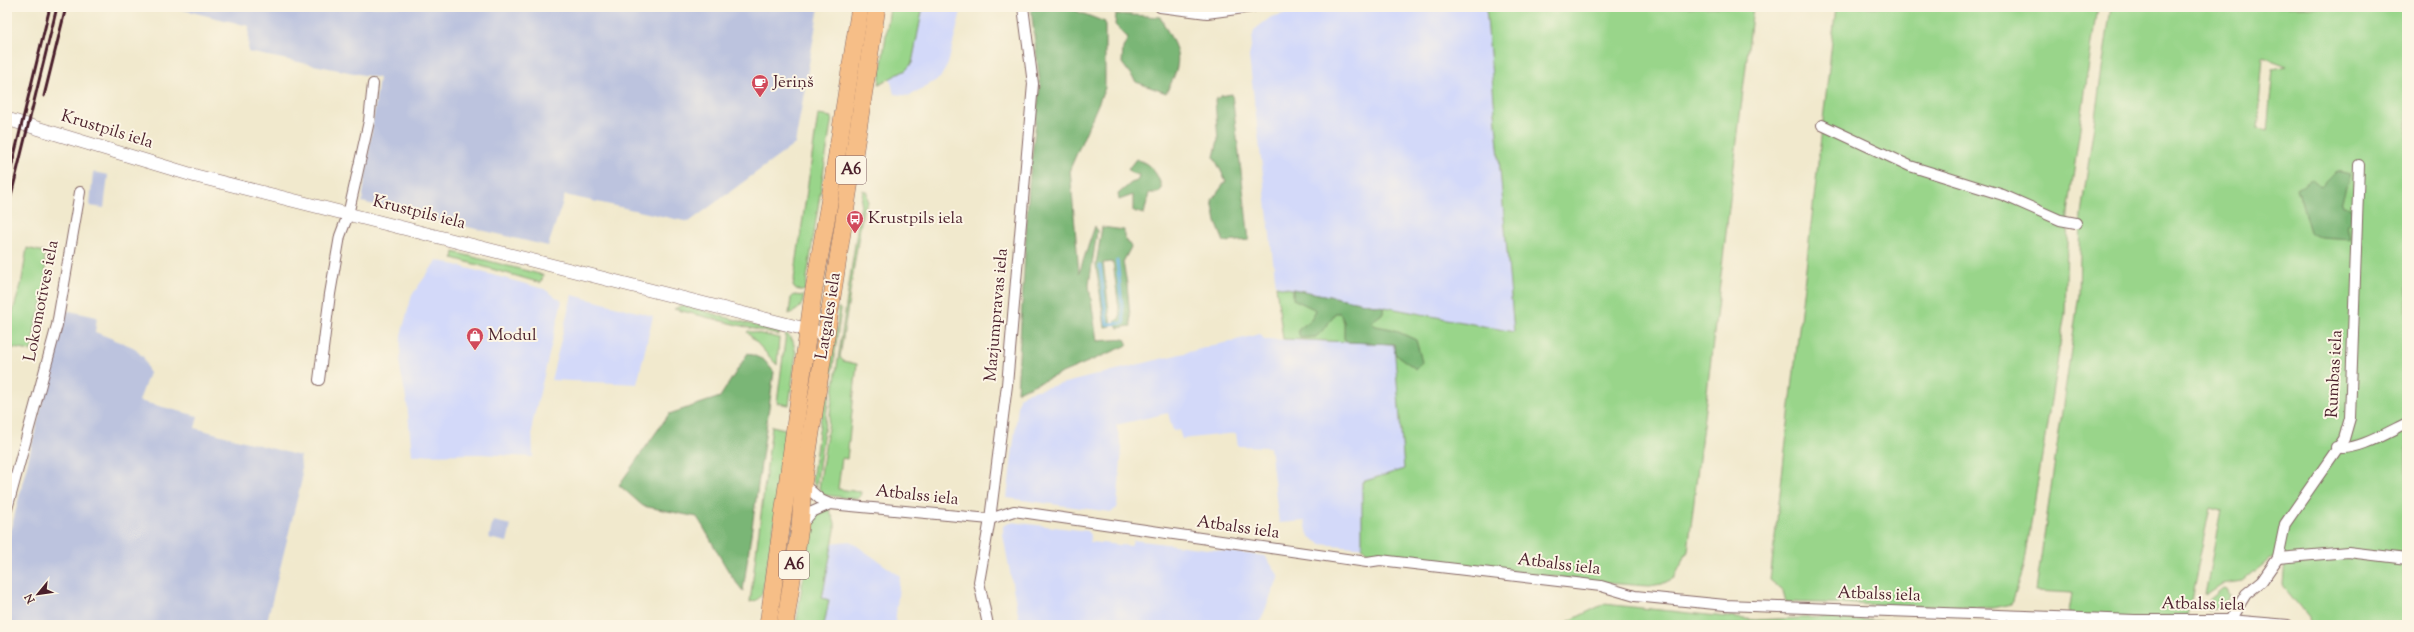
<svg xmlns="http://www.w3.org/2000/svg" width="2414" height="632" viewBox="0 0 2414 632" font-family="'Sorts Mill Goudy',serif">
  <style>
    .built { fill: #d3d9f9 }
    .industrial { fill: #bcc3de }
    .green { fill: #99d58a; stroke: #727a5a; fill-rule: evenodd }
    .forest { fill: #7ab676; stroke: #626a50 }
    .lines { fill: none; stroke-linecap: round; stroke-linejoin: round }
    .stream { stroke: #69b4e2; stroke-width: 3 }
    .minor-casing { stroke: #846664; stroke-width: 12 }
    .tertiary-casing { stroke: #846664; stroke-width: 14 }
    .trunk-casing { stroke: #846664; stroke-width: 18 }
    .minor { stroke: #fff; stroke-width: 10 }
    .tertiary { stroke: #fff; stroke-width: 13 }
    .trunk { stroke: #f6be87; stroke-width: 17 }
    .rail { stroke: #4a1f2b; stroke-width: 3 }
    .labels { text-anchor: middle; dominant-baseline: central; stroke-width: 4; stroke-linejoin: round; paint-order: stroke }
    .shield { fill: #fcf5e5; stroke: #7f5f63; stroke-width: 1 }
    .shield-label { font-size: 16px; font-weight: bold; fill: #4a1f2b }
    .poi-label { font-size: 17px; fill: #4a1f2b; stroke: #fcf5e5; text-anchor: start }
    .street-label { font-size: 17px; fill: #4a1f2b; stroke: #fcf5e5 }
  </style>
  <rect width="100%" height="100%" fill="#fcf5e5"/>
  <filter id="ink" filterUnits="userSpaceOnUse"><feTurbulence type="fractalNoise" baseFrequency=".025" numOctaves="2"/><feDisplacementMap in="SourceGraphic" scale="8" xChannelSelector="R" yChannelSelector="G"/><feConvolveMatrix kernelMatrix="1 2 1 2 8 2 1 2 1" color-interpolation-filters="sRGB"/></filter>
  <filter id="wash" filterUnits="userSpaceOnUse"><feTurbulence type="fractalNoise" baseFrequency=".012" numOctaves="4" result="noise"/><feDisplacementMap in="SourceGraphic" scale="16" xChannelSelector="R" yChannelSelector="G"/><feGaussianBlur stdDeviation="0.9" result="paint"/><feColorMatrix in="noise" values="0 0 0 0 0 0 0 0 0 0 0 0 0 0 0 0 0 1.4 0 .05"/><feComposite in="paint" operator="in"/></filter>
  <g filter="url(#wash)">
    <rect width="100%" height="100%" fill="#f1e9cd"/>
    <g class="built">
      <polygon points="919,7 962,7 948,64 940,78 909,96 894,94 890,78"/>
      <polygon points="1310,7 1486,7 1514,332 1276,286 1249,57 1254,30 1271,17"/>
      <polygon points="437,260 544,289 562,301 532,425 533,457 481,454 412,455 407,403 400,367 401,335 412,295"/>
      <polygon points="572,295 653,316 637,384 551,380"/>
      <polygon points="1260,334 1264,339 1394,344 1405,484 1368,548 1320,544 1308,535 1305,521 1279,523 1270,447 1238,446 1236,433 1182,439 1179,430 1173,431 1168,413 1116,425 1122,448 1117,507 1112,512 1007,498 1019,398 1025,393"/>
      <polygon points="1011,522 1088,531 1091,535 1090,542 1131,546 1133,540 1265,556 1279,576 1259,625 1020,625 1003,535 1003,526"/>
      <polygon points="850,541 900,576 895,625 824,625 829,601 822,598 831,543"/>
    </g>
    <g class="industrial">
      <polygon points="171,7 819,7 795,144 689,222 565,195 548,246 362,202 379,78 248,52 249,26"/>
      <polygon points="93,172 108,175 104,208 90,206"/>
      <polygon points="65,310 97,317 95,332 133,347 144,358 149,373 139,401 198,416 195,428 300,456 302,479 266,625 7,625 7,546"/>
      <polygon points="493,521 511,525 507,542 489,538"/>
    </g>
    <g class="green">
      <polygon points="890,7 923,7 912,63 906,70 879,84"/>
      <polygon points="1486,7 1753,7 1688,551 1674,578 1662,584 1649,586 1606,583 1368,553 1362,547 1362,482 1404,469 1394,344 1283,339 1276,286 1514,332"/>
      <polygon points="1836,7 2097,7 2068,213 2065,314 2024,567 2012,604 1993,608 1786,602 1783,591 1770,580"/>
      <path d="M2111 7H2407V546L2406 552 2395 551 2394 561 2407 563V625H2309L2308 617 2283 586 2285 559H2270L2243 581 2222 584 2205 595 2221 510 2210 507 2186 625H2062L2067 624 2072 593 2036 591 2079 294 2081 214ZM2263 57 2287 66 2273 69 2267 131 2257 129Z"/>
      <polygon points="818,115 832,117 805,291 795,289 793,286"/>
      <polygon points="863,190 867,192 868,202 863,209 840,357 843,361 857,364 847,459 842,458 838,489 861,492 860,497 857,499 823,495 819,488"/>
      <polygon points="27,248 44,252 47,286 36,323 31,351 7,347 7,330 21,285"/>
      <polygon points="454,252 543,275 541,283 453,258"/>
      <path d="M794 295 804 296C803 307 798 310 789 314L791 298Z"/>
      <polygon points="683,305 781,333 778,335 674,309"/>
      <polygon points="838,307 841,310 816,487 812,480 832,341 837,326"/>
      <polygon points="748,331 779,338 777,365 747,332"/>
      <polygon points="786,333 793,341 796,354 789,405 777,403"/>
      <polygon points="772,426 785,429 784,468 762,594 757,600 750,602"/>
      <polygon points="829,509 835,523 835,530 822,598 829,600 824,625 796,625 812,520 819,511"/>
      <path d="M2223 588 2226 589 2229 595C2226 605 2220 609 2209 610L2207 602Z"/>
      <polygon points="1604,604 1755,620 1822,617 1938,625 1567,625 1569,621"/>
    </g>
    <g class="forest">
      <polygon points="1034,7 1066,7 1105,22 1105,88 1070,169 1079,273 1095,226 1097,231 1089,285 1097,341 1125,339 1128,345 1017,392 1029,183 1040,84 1031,9"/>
      <path d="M1116 14 1160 17C1178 52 1186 56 1166 93L1136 82 1122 63 1123 48 1128 38 1115 25Z"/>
      <polygon points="1232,94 1249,240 1224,242 1216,222 1212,200 1226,181 1214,157 1218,140 1215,100 1221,96"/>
      <path d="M1136 159C1151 164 1158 173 1162 189L1158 193H1149L1144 214 1133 211V195L1119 200 1118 194 1131 183 1137 181 1139 175 1131 173 1128 169Z"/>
      <polygon points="2337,171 2350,174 2341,204 2350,208 2358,218 2347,226 2350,240 2321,238 2310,232 2297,188 2312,179 2321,187"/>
      <polygon points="1102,227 1124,230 1124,236 1131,247 1123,262 1127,284 1131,326 1118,328 1114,323 1120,317 1113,262 1103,263 1111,326 1105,327 1096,265"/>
      <polygon points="1293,289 1385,307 1382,314 1371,322 1376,326 1392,329 1416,340 1422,362 1416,369 1395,354 1394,344 1348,342 1344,339 1344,322 1340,313 1335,313 1326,327 1316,337 1300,338 1298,330 1311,320 1316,310 1293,299"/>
      <path d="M748 353 764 360 774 372 743 591C724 569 713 541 697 517L643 506 619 485 669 414 720 397Z"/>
    </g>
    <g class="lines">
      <polyline class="stream" points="1100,266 1107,324 1124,323 1117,261"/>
    </g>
  </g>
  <g filter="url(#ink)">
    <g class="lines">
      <defs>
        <g id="minor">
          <polyline points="1160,7 1207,13 1252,7"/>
          <polyline points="1822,125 1910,166 2003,195 2060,220 2076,223"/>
          <polyline points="319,380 330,294 340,236 348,215 369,121 373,84"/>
          <path d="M2336 447C2354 453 2390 431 2407 423"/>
          <polyline points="803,484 821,500 830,504 990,519 1014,511 1367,562 1380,560 1601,586 1635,596 1725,605 2135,620 2230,620 2288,625"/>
          <polyline points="7,509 57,325 80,192"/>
          <polyline points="802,524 812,512 830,504"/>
          <polyline points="2278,558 2348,552 2407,559"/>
          <polyline points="2230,620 2246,594 2262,581 2278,558 2285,524 2344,439 2350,418 2359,165"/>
          <polyline points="988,625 979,582 990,519 1007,385 1033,84 1023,7"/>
        </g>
        <polyline id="tertiary" points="7,119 196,176 825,334"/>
        <g id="trunk">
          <polyline points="768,625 813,295 832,186 860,7"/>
          <polyline points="785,625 800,527 803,484 877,7"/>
        </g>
      </defs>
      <use href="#minor" class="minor-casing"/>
      <use href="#tertiary" class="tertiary-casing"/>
      <use href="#trunk" class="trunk-casing"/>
      <use href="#minor" class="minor"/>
      <use href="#tertiary" class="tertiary"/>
      <use href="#trunk" class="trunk"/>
      <g class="rail">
        <polyline points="44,96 66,7"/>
        <polyline points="7,185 50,7"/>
        <polyline points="7,212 57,7"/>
      </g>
    </g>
  </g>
  <defs>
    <symbol id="cafe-pin" viewBox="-11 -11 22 30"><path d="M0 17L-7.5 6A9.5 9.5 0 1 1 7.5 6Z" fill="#d1495b" stroke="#fcf5e5"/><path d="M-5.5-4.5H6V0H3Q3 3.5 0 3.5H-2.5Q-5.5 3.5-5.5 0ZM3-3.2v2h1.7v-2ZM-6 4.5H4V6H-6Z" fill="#fff"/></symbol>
    <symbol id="bus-pin" viewBox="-11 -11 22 30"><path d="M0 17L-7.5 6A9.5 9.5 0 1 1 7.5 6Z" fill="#d1495b" stroke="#fcf5e5"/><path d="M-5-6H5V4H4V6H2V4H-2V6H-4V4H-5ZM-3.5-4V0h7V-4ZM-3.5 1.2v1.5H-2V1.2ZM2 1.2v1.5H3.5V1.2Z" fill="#fff"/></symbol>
    <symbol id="shop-pin" viewBox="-11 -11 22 30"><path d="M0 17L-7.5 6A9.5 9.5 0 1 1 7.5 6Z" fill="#d1495b" stroke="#fcf5e5"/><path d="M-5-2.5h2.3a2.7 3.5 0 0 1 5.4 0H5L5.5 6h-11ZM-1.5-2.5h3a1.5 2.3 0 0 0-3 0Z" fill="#fff"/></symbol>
  </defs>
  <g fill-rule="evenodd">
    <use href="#cafe-pin" x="750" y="73" width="20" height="27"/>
    <use href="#bus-pin" x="845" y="209" width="20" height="27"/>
    <use href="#shop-pin" x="465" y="326" width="20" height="27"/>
  </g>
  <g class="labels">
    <g class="shield">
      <rect x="836" y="156" width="30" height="28" rx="3"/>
      <rect x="779" y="551" width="30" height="28" rx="3"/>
    </g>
    <g class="shield-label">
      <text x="851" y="170">A6</text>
      <text x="794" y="565">A6</text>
    </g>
    <g class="poi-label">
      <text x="773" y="83">Jēriņš</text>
      <text x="868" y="219">Krustpils iela</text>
      <text x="488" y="336">Modul</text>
    </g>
    <g class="street-label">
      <text transform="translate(107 130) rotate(17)">Krustpils iela</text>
      <text transform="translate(419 213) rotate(14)">Krustpils iela</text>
      <text transform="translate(42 301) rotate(-79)">Lokomotīves iela</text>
      <text transform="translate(997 315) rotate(-85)">Mazjumpravas iela</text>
      <text transform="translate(829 316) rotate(-81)">Latgales iela</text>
      <text transform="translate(2335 374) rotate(-87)">Rumbas iela</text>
      <text transform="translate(917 496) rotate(6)">Atbalss iela</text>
      <text transform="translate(1238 528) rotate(8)">Atbalss iela</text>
      <text transform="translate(1559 565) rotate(7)">Atbalss iela</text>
      <text transform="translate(1879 595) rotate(2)">Atbalss iela</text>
      <text transform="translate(2203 605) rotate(1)">Atbalss iela</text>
    </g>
  </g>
  <rect width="2414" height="632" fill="none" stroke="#fcf5e5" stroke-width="24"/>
  <g transform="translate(38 594) rotate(241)" stroke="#fcf5e5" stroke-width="3" paint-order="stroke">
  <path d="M0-3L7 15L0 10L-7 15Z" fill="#4a1f2b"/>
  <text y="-6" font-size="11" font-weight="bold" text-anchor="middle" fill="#4a1f2b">N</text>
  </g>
</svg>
